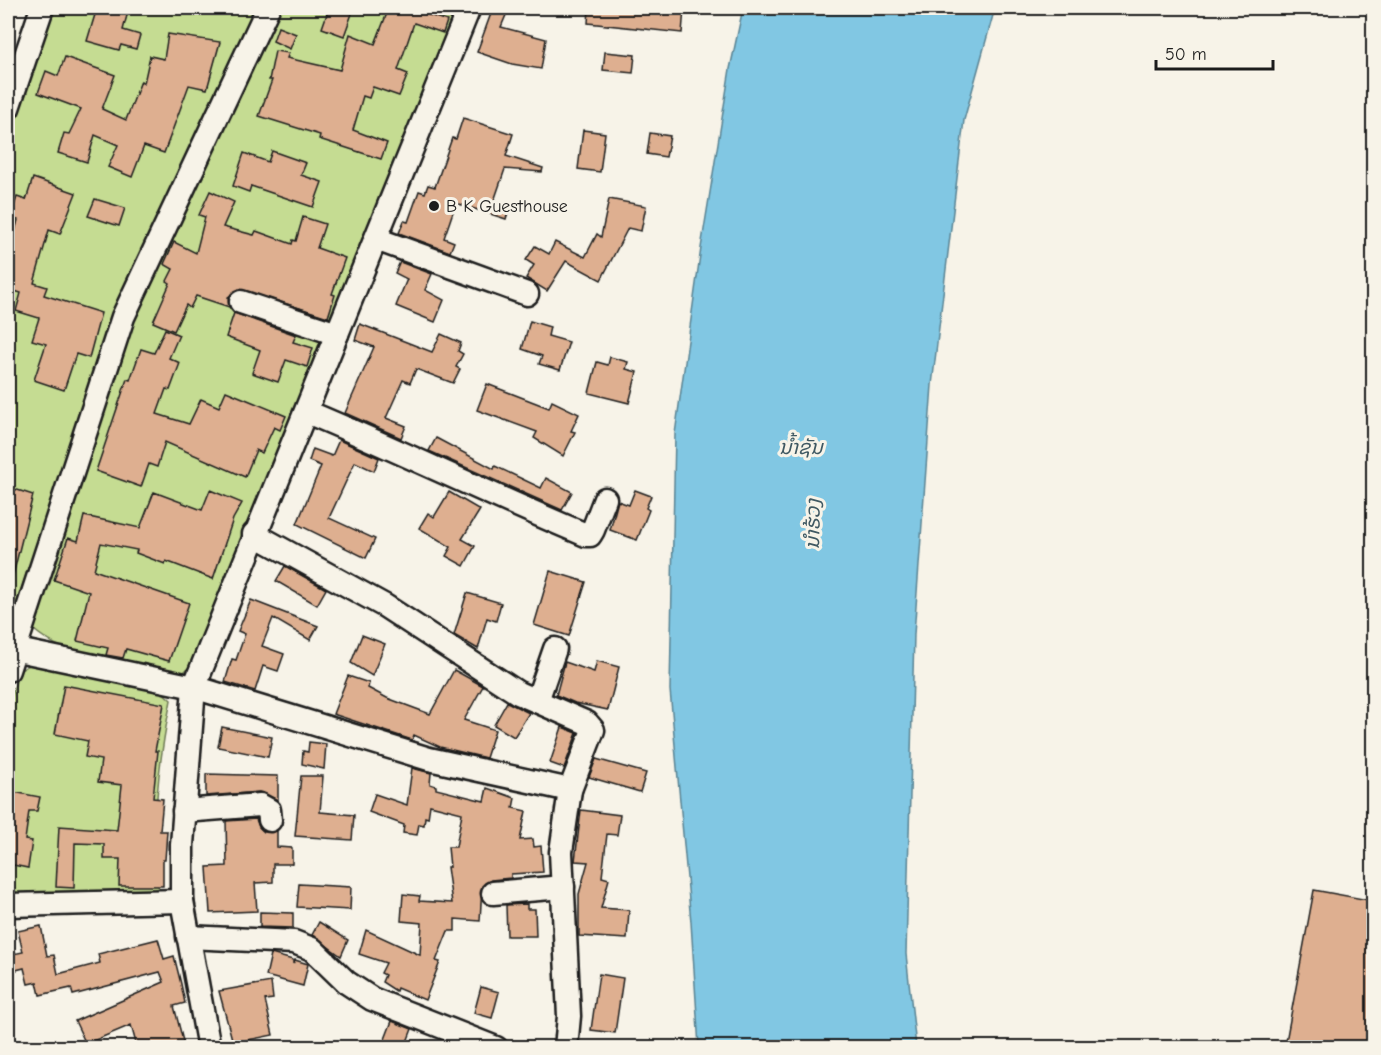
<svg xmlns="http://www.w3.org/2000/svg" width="1381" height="1055" viewBox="0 0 1381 1055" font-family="'Comic Neue','Noto Sans Lao',sans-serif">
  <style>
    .green { fill: #c5dc92; stroke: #707c57; stroke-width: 1.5 }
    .water { fill: #81c7e3; stroke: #598393; stroke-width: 1.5 }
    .building { fill: #deaf90; stroke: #1c1c1c; stroke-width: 1.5 }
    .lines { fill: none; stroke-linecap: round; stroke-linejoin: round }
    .minor-casing { stroke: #1c1c1c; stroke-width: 27 }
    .minor { stroke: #f7f3e8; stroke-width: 22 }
    .poi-dot { fill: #1c1c1c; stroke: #f7f3e8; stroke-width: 2 }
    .labels { text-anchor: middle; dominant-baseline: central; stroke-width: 6; stroke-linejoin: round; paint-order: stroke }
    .poi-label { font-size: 18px; fill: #1c1c1c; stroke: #f7f3e8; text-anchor: start }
    .water-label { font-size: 20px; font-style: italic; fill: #3f5862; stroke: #f7f3e8 }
  </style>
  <rect width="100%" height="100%" fill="#f7f3e8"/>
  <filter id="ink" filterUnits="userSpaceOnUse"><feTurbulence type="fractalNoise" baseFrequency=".0167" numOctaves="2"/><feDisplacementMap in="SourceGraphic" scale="12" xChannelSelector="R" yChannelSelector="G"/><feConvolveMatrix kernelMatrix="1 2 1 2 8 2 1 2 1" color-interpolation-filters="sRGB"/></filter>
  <g filter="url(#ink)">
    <g class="green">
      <polygon points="52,8 255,8 119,302 8,628 8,136"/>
      <path d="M278 8H458L195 661 183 673C141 675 65 658 33 629L36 600 131 324Z"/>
      <path d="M29 665H41L150 688 162 692 171 700C158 765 151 826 159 892L8 893V708L19 671Z"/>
    </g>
    <polygon class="water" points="743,8 995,8 964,120 932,385 914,634 906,954 916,1047 699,1047 691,922 670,690 675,434 701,248 730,69"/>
    <g class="building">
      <polygon points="97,8 129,8 123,30 140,35 136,49 121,45 119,50 87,41"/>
      <polygon points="329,8 354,8 344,36 322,28"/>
      <polygon points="389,8 418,8 417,11 447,21 443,33 414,23 398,70 408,74 399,96 373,87 369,98 363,96 353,130 387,143 381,159 319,139 320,135 259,116 272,80 269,80 275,51 289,53 287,58 340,70 350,34 375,44"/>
      <polygon points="493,8 509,8 501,27 546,39 541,69 512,64 477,52"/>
      <polygon points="589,8 684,9 682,33 588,23"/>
      <polygon points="278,27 296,34 290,49 273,41"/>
      <polygon points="168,34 220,42 207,89 189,85 164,153 144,146 132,177 108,167 118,145 95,135 87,162 58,153 64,133 69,134 81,109 38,93 46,71 58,76 65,57 115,75 102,109 126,120 141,81 144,83 150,56 164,59"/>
      <polygon points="605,52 635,55 633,73 603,70"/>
      <polygon points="463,118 513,134 506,156 543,168 542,172 505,169 494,201 510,206 506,219 456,203 444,238 454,242 450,252 399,233 404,221 408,222 419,191 425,193 428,185 435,187 452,138 456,139"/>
      <polygon points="583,130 605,133 600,172 578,169"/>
      <polygon points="650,133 670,136 666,157 647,154"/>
      <polygon points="272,151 306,163 301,175 322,182 313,207 251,186 249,192 233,186 244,153 268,162"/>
      <polygon points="33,178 76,193 60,234 49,230 34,283 47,287 44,295 101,313 89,358 76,354 64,390 34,380 46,344 32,340 39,318 16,311 21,293 8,289 8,257 18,220 10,218 17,197 26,200"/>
      <polygon points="210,191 234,202 223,227 254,235 256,231 292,244 293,240 296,241 303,217 325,224 317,248 345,258 332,294 335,295 328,317 239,289 228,297 229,307 196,296 190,308 186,305 174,331 153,322 170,283 167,281 173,269 164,264 174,242 196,253 205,217 199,215"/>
      <polygon points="95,199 125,208 119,226 88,216"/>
      <polygon points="609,199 646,206 641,231 628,228 601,280 566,261 547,291 526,278 534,265 526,260 535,246 549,254 555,242 585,257 597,234 601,237"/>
      <polygon points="400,262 432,274 425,290 444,300 435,322 396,306 407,279 395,273"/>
      <polygon points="234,313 296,335 293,342 313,348 307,367 286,360 278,382 252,373 260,350 226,337"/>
      <polygon points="530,321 550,327 548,336 569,342 560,370 539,364 542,356 522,349"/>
      <polygon points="360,324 432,352 441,334 461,343 458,351 463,354 456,367 460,369 453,383 416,369 410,383 403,380 386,418 406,426 401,438 345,413 374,347 355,340"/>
      <polygon points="165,329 179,335 169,358 180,363 170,390 166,389 157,414 189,424 201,399 219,407 226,391 286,416 280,430 274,427 262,453 256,450 245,477 165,442 157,467 149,464 141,487 96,471 127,379 130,380 141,349 154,353"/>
      <polygon points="610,357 628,362 626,369 637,372 629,403 589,393 597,362 608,365"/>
      <polygon points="487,384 549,408 552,401 579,414 571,431 575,432 563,456 534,438 537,432 477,410"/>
      <polygon points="436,438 494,469 495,466 541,488 546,478 572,492 562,510 429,451"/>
      <polygon points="339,440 379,458 374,471 355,462 329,518 375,539 366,558 297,524 321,466 309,461 313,449 332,456"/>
      <polygon points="8,487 33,495 12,579 8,578"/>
      <polygon points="210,490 242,503 233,519 213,579 166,561 165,564 136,553 137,550 101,543 94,570 189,603 169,661 126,649 123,658 106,655 108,648 77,641 89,592 54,580 68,538 78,541 84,516 140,528 154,492 202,510"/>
      <polygon points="635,490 651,496 646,508 649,510 637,540 610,530 618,501 629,505"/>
      <polygon points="449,492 480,510 462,539 475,546 464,566 446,556 451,547 419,528 428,513 434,517"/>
      <polygon points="285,566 326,589 317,605 276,581"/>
      <polygon points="550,571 586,582 569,636 534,625"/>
      <polygon points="467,593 501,603 496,621 487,618 478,649 454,635"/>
      <polygon points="251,600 318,626 310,640 273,618 262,646 284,654 278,671 263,666 255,691 225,682 232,659 236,660 245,634 238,631"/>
      <polygon points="362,635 385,644 372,676 351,663"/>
      <polygon points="597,661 619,667 608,710 575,703 556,695 565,662 594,672"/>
      <polygon points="454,670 483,686 464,720 495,730 486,758 440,747 414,735 412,740 333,714 348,676 369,683 368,688 387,698 430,714"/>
      <polygon points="64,685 164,704 155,751 158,751 153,798 163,799 160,831 167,831 165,860 163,860 163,886 119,886 120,859 104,859 104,844 75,843 74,888 56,887 59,826 117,830 122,785 98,782 101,760 85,757 88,741 55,734"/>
      <polygon points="507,702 529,713 514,737 494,725"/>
      <polygon points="222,727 272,737 268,757 218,747"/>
      <polygon points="562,727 577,733 564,768 550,763"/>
      <polygon points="309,742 326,744 324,769 302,764 303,751 308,752"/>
      <polygon points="596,759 646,773 640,792 589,777"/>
      <polygon points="412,768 431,773 430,784 436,786 436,789 484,801 487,788 515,798 513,808 526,811 520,840 533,839 534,847 541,846 543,872 511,874 511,878 491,880 482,886 480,921 455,919 455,931 448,931 436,961 440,962 425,1000 397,988 396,991 382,982 385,975 381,973 386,963 359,954 366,930 420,955 422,923 401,921 403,894 420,896 419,901 452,903 447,867 450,867 448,847 456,847 462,813 430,805 428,818 425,817 424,825 419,824 417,835 403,833 404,825 369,812 375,794 407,805"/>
      <polygon points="206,774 278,776 278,800 259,792 206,796"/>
      <polygon points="301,776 323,776 320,812 354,815 352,840 295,836"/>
      <polygon points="8,791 40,797 37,811 29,811 25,840 32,841 28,868 8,864 10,807 8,807"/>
      <polygon points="581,810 620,815 617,835 607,834 602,877 609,879 601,908 629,910 627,939 579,936 579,894 588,862 575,861"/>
      <polygon points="256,819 259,827 264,832 277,831 277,847 292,848 292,864 273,864 273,882 255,883 257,911 210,913 207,867 227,866 226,821"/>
      <polygon points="299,884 351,887 350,910 297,907"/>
      <polygon points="1314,890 1374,901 1374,1047 1285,1047"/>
      <polygon points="527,904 527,909 535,909 536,936 507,936 506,905"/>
      <polygon points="260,912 293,913 293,928 260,927"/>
      <polygon points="319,922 348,940 341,956 312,935"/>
      <polygon points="41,926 47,956 54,955 58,974 100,963 98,954 158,939 164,959 174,956 181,984 185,1003 174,1006 184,1045 137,1047 131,1025 86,1044 75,1021 164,982 160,972 73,995 71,988 40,995 37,982 28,984 24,968 8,972 8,955 23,952 18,931"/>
      <polygon points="271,954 293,960 293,964 295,960 308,964 303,986 266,976"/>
      <polygon points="599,974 623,978 615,1033 591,1030"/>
      <polygon points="271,982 273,999 265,1000 273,1035 233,1043 219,991"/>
      <polygon points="481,987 499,992 492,1018 474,1013"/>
      <polygon points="392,1021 412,1029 405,1047 382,1047"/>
    </g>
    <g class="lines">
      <defs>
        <g id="minor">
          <polyline points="8,108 42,8"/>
          <polyline points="376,239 527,294"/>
          <polyline points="241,302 337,334"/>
          <path d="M307 412C401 451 492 496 586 535H590L593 530 605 499"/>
          <polyline points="254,534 385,606 518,693 587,723 593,730 570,790 561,852 569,1016 566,1048"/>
          <polyline points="8,648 194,687 429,759 570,790"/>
          <polyline points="8,670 123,317 268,8"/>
          <polyline points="537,701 555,649"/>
          <polyline points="184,811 260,805 269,810 270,820"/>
          <polyline points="493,893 563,887"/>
          <polyline points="8,905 182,901"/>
          <polyline points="188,937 294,942 312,949 346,982 372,999 496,1048"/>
          <polyline points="209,1048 182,901 182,845 194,687 469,8"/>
        </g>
      </defs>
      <use href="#minor" class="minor-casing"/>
      <use href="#minor" class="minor"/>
    </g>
  </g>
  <circle class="poi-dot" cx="434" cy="206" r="6"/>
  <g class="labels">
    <g class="poi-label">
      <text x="446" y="206">B K Guesthouse</text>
    </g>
    <g class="water-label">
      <text x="801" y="447">ນ້ຳຊັນ</text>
      <text transform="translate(813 524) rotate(-89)">ນຳ້ຮວງ</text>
    </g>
  </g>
  <rect width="1381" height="1055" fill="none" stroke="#f7f3e8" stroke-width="30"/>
  <rect x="15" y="15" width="1351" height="1025" fill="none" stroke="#1c1c1c" stroke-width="2" filter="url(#ink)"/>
  <path d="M1156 60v9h117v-9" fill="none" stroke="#1c1c1c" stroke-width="3"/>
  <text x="1165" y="60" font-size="18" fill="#1c1c1c" stroke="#f7f3e8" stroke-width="4.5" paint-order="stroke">50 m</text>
</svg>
